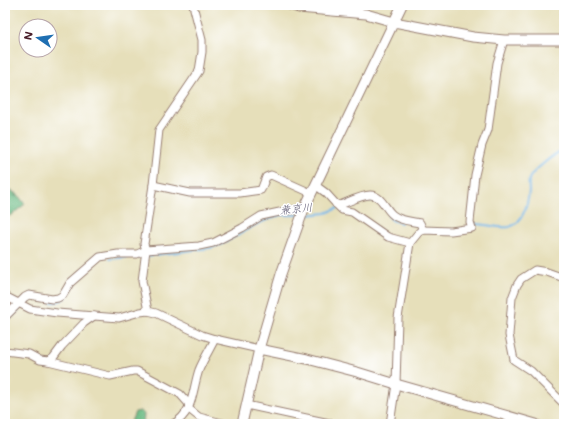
<svg xmlns="http://www.w3.org/2000/svg" width="569" height="429" viewBox="0 0 569 429" font-family="Mali,'Klee One',sans-serif">
  <style>
    .forest { fill: url(#forest-firs); stroke: #5b6d58 }
    .lines { fill: none; stroke-linecap: round; stroke-linejoin: round }
    .stream { stroke: #77b9ec; stroke-width: 2 }
    .street-casing { stroke: #987f72; stroke-width: 9 }
    .secondary-casing { stroke: #987f72; stroke-width: 11 }
    .street { stroke: #fff; stroke-width: 7 }
    .secondary { stroke: #fff; stroke-width: 9 }
    .labels { text-anchor: middle; dominant-baseline: central; stroke-width: 3; stroke-linejoin: round; paint-order: stroke }
    .water-label { font-size: 11px; font-style: italic; fill: #5a556f; stroke: #fff }
  </style>
  <defs>
    <pattern id="forest-firs" width="22" height="20" patternUnits="userSpaceOnUse"><rect width="22" height="20" fill="#6cbb84"/><path d="M5 1l3.5 6h-7zM16 11l3.5 6h-7z" fill="#5b976c"/></pattern>
  </defs>
  <rect width="100%" height="100%" fill="#fff"/>
  <filter id="ink" filterUnits="userSpaceOnUse"><feTurbulence type="fractalNoise" baseFrequency=".025" numOctaves="2"/><feDisplacementMap in="SourceGraphic" scale="8" xChannelSelector="R" yChannelSelector="G"/><feConvolveMatrix kernelMatrix="1 2 1 2 8 2 1 2 1" color-interpolation-filters="sRGB"/></filter>
  <filter id="wash" filterUnits="userSpaceOnUse"><feTurbulence type="fractalNoise" baseFrequency=".012" numOctaves="4" result="noise"/><feDisplacementMap in="SourceGraphic" scale="16" xChannelSelector="R" yChannelSelector="G"/><feGaussianBlur stdDeviation="0.9" result="paint"/><feColorMatrix in="noise" values="0 0 0 0 0 0 0 0 0 0 0 0 0 0 0 0 0 1.4 0 .05"/><feComposite in="paint" operator="in"/></filter>
  <g filter="url(#wash)">
    <rect width="100%" height="100%" fill="#e6dfba"/>
    <g class="forest">
      <polygon points="5,188 17,194 25,204 13,214 5,218"/>
      <polygon points="140,411 144,414 143,424 130,424 135,412"/>
    </g>
    <g class="lines">
      <g class="stream">
        <path d="M350 204C360 202 368 198 378 202"/>
        <polyline points="306,215 326,213 338,208"/>
        <polyline points="388,215 392,220 401,223"/>
        <path d="M473 224C485 223 498 229 509 227 523 224 528 203 529 191 529 187 528 183 529 179 532 171 556 153 564 149"/>
        <polyline points="138,257 210,248 222,244 259,223 280,215 299,215"/>
        <polyline points="110,259 128,257"/>
        <path d="M50 302C64 304 68 293 75 283"/>
        <polyline points="24,304 28,300 34,299"/>
        <polyline points="5,323 21,307"/>
      </g>
    </g>
  </g>
  <g filter="url(#ink)">
    <g class="lines">
      <defs>
        <g id="street">
          <polyline points="153,185 190,193 240,193 261,190 266,177 271,175 311,193"/>
          <polyline points="315,185 326,193 336,204 342,210 352,212 388,237 410,243"/>
          <path d="M336 204 340 205C348 202 362 195 370 195 382 195 385 209 393 215 400 221 411 221 420 223L423 230"/>
          <polyline points="564,278 547,272 535,270 521,279 517,285 512,298 509,335 514,360 531,371 564,404"/>
          <polyline points="5,296 30,309 57,313 119,318 140,312 148,311 156,313 202,335 215,339 259,349"/>
          <polyline points="148,311 142,281 146,250 144,244 153,185 159,130 199,71 202,52 202,40 193,5"/>
          <polyline points="5,317 25,297 29,295 52,299 58,298 63,295 70,283 100,257 118,254 137,254 146,250 199,246 213,243 242,228 261,216 289,210 304,209"/>
          <polyline points="5,351 29,354 40,360 48,361 53,358 62,346 84,323 94,316"/>
          <polyline points="48,361 110,376 133,371 137,371 180,394 188,403 189,409 199,417 226,424"/>
          <polyline points="246,405 334,424"/>
          <path d="M173 424C194 413 192 390 199 370 203 360 210 349 215 339"/>
          <polyline points="390,424 396,384 398,318 410,243 419,232 423,230 451,231 472,228 470,222 475,175 482,145 488,130 497,63 504,40"/>
        </g>
        <g id="secondary">
          <polyline points="290,5 299,8 366,14 394,22 473,37 504,40 564,40"/>
          <polyline points="259,349 307,359 357,372 396,384 536,424"/>
          <polyline points="242,424 259,349 281,274 304,209 402,5"/>
        </g>
      </defs>
      <use href="#street" class="street-casing"/>
      <use href="#secondary" class="secondary-casing"/>
      <use href="#street" class="street"/>
      <use href="#secondary" class="secondary"/>
    </g>
  </g>
  <g class="labels">
    <g class="water-label">
      <text transform="translate(296 208) rotate(-5)">兼京川</text>
    </g>
  </g>
  <rect width="569" height="429" fill="none" stroke="#fff" stroke-width="20"/>
  <g transform="translate(38 38) rotate(283)"><circle r="19" fill="#ffffff" stroke="#b7a5aa"/>
  <path d="M0-3L7 15L0 10L-7 15Z" fill="#1f6fb2"/>
  <text y="-6" font-size="11" font-weight="bold" text-anchor="middle" fill="#4a1f2b">N</text>
  </g>
</svg>
